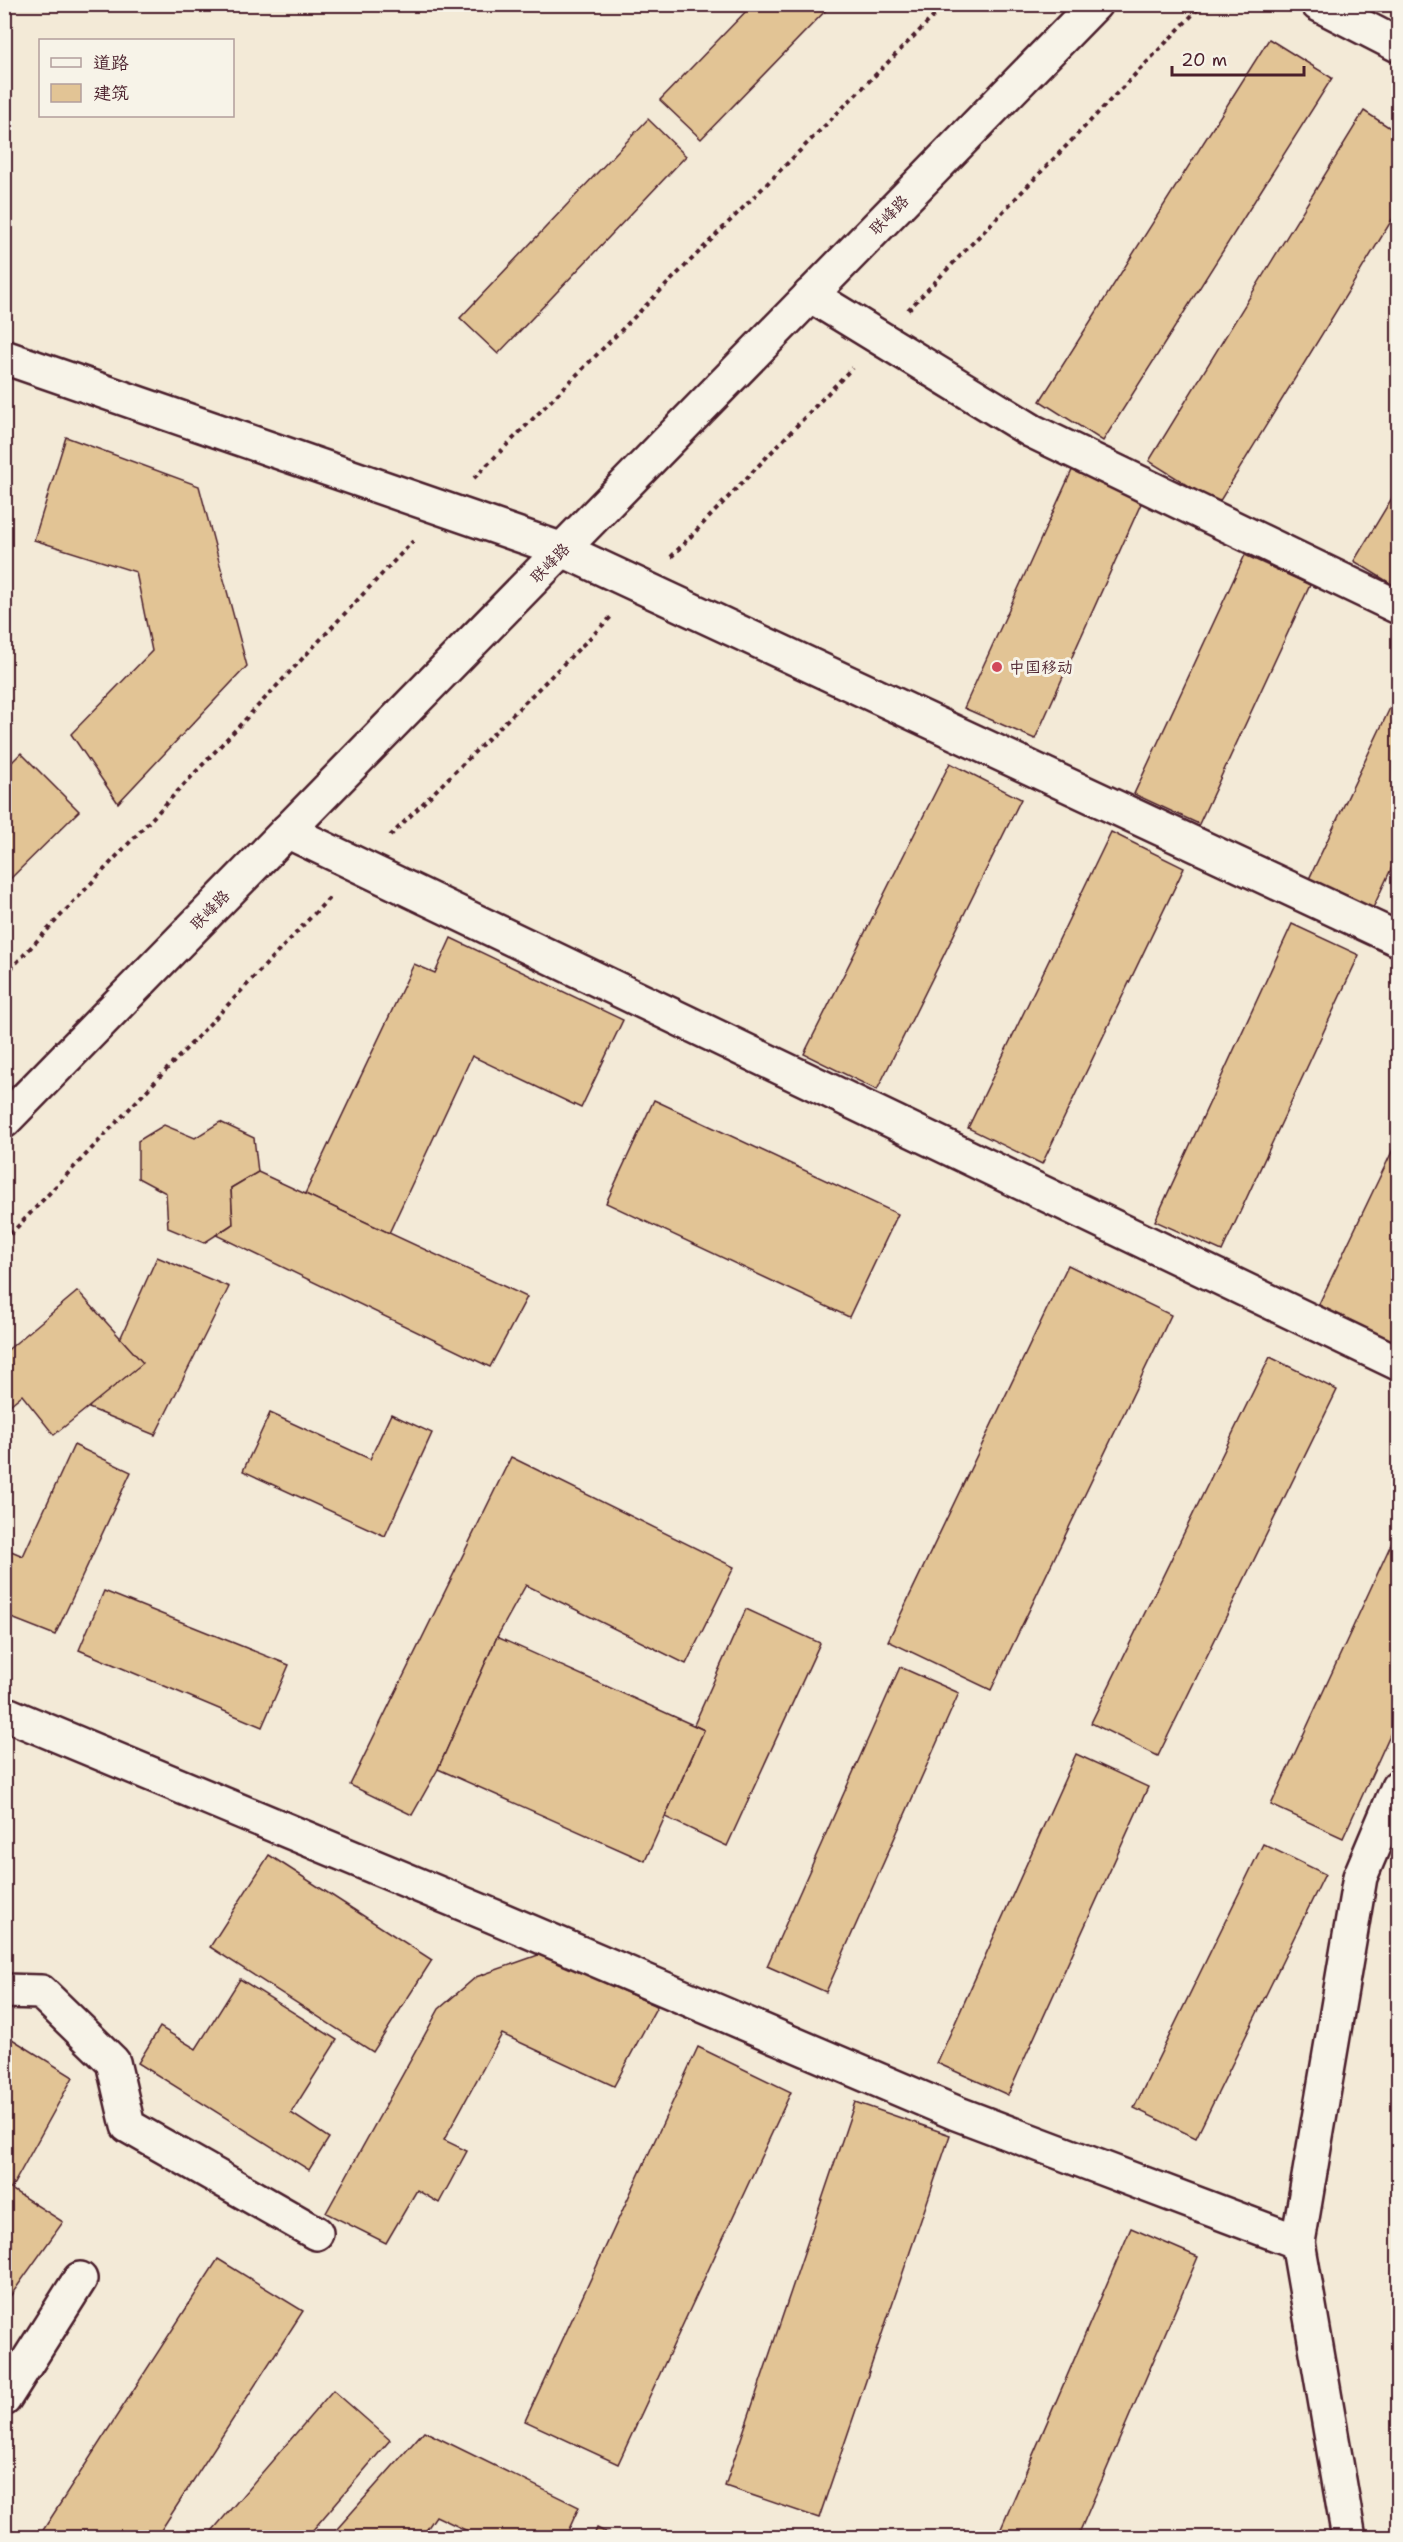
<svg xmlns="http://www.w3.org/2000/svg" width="1403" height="2542" viewBox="0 0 1403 2542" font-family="'Shantell Sans','LXGW WenKai TC',sans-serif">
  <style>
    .building { fill: #e2c495; stroke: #4a1f2b; stroke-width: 1.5 }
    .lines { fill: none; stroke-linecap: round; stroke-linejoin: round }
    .minor-casing { stroke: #4a1f2b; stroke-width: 38 }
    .major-casing { stroke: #4a1f2b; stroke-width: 38 }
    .path { stroke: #4a1f2b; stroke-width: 4; stroke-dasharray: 4.5 4.5; stroke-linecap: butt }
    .minor { stroke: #f7f3e8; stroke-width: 33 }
    .major { stroke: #f7f3e8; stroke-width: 33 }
    .poi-dot { fill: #d1495b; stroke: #f7f3e8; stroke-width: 2 }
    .labels { text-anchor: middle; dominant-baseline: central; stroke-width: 6; stroke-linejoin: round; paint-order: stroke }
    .street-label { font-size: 16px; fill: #4a1f2b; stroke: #f7f3e8 }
    .poi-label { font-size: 16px; fill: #4a1f2b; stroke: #f7f3e8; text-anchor: start }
  </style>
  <rect width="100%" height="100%" fill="#f3ead7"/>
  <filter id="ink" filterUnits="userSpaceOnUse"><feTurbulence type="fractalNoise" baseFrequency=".0167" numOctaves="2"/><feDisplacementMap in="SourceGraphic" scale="12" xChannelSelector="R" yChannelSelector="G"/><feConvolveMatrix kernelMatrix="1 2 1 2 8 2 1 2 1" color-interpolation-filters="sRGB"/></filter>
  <g filter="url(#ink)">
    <g class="building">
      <polygon points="753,4 832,4 701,139 660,100"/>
      <polygon points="1269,39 1332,78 1103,441 1040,401"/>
      <polygon points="1364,111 1398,133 1398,210 1218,504 1149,461"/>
      <polygon points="648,119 686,156 498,354 460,318"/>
      <polygon points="66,437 199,486 247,666 118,803 71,734 152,651 136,572 34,540"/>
      <polygon points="1074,466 1144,497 1035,739 964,708"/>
      <polygon points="1398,488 1398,588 1354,561"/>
      <polygon points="1245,555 1310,585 1199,824 1134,794"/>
      <polygon points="1398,691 1398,854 1372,910 1309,879"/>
      <polygon points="21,753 79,811 4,885 4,770"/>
      <polygon points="950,763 1021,799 877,1090 804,1054"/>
      <polygon points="1111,832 1184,868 1042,1164 968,1128"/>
      <polygon points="1292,924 1359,955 1222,1251 1155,1221"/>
      <polygon points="451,938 623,1020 581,1108 472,1056 389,1233 305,1194 414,964 435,973"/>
      <polygon points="654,1100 898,1214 849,1317 606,1203"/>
      <polygon points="220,1122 254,1138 258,1172 231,1188 233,1224 204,1243 168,1228 166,1193 138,1178 138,1141 164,1125 195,1138"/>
      <polygon points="1398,1139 1398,1345 1318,1306"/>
      <polygon points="258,1172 527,1297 490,1367 216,1235 233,1224 231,1188"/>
      <polygon points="157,1257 229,1287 155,1435 89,1408"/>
      <polygon points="1068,1265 1171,1315 991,1690 888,1641"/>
      <polygon points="78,1291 143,1363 54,1435 22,1395 4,1410 4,1353"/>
      <polygon points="1270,1357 1337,1390 1158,1756 1091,1723"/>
      <polygon points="270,1413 370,1459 391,1414 432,1433 385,1536 243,1471"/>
      <polygon points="74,1445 131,1472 55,1635 4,1615 4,1548 23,1556"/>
      <polygon points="511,1457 734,1567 686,1664 526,1585 497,1637 438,1769 412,1815 350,1785"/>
      <polygon points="1398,1529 1398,1717 1343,1838 1271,1805"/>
      <polygon points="104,1591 289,1665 262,1727 79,1650"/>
      <polygon points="746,1609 820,1643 727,1846 665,1817 704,1730 694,1725"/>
      <polygon points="497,1637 704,1730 645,1861 438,1769"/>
      <polygon points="900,1667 959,1693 826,1992 767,1966"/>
      <polygon points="1076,1754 1148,1787 1008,2095 937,2063"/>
      <polygon points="1263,1844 1325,1874 1196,2138 1134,2108"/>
      <polygon points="269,1855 432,1960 373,2052 210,1947"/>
      <polygon points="541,1954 657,2006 614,2086 502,2034 444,2140 467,2151 439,2203 417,2190 386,2243 326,2213 439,2009 476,1977"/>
      <polygon points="240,1979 337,2040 291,2113 329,2138 309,2170 138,2063 160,2027 196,2049"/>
      <polygon points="4,2034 73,2077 11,2189 63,2222 4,2305"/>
      <polygon points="698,2047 791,2092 618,2464 525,2421"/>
      <polygon points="855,2102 950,2135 819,2518 725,2486"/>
      <polygon points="1131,2228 1198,2257 1077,2538 997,2538"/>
      <polygon points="218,2259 303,2311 156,2538 38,2538"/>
      <polygon points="333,2390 390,2440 306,2538 206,2538"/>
      <polygon points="424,2431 579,2507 565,2538 482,2538 436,2516 421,2538 329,2538"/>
      <polygon points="597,2528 617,2538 593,2538"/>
    </g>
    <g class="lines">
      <defs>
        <g id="minor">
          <polyline points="1318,4 1398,45"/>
          <polyline points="810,295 1032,431 1398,607"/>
          <polyline points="4,357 563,550 1398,939"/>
          <polyline points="287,831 1398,1363"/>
          <polyline points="4,1713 493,1916 956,2113 1298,2242"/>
          <polyline points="4,1991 41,1992 113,2062 128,2126 316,2233"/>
          <polyline points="4,2399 80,2279"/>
          <polyline points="1349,2538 1298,2242 1360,1877 1398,1787"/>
        </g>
        <polyline id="major" points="4,1121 1095,4"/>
      </defs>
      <use href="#minor" class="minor-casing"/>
      <use href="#major" class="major-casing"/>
      <g class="path">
        <polyline points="908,310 1203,4"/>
        <polyline points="474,478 946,4"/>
        <polyline points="671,557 852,368"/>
        <polyline points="390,836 613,615"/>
        <polyline points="4,976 413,541"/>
        <polyline points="4,1241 332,895"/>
      </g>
      <use href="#minor" class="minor"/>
      <use href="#major" class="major"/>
    </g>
  </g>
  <circle class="poi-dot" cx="997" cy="667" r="6"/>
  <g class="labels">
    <g class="street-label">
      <text transform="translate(889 215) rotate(-46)">联峰路</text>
      <text transform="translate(550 563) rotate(-46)">联峰路</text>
      <text transform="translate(210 910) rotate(-46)">联峰路</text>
    </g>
    <g class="poi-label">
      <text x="1009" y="667">中国移动</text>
    </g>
  </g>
  <rect width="1403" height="2542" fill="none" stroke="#f7f3e8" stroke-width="24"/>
  <rect x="12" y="12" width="1379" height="2518" fill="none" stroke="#4a1f2b" stroke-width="2" filter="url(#ink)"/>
  <rect x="39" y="39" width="195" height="78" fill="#f7f3e8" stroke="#b29e9c" stroke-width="1.5"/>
  <rect x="51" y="58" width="30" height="9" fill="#f7f3e8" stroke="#b29e9c" stroke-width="1.5"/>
  <text x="93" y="69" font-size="18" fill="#4a1f2b">道路</text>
  <rect x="51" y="84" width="30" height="18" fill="#e2c495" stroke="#b29e9c" stroke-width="1.5"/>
  <text x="93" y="99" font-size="18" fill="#4a1f2b">建筑</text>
  <path d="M1172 66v9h132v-9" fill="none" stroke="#4a1f2b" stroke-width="3"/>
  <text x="1181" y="66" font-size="18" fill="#4a1f2b" stroke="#f7f3e8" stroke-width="4.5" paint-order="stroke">20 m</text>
</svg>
